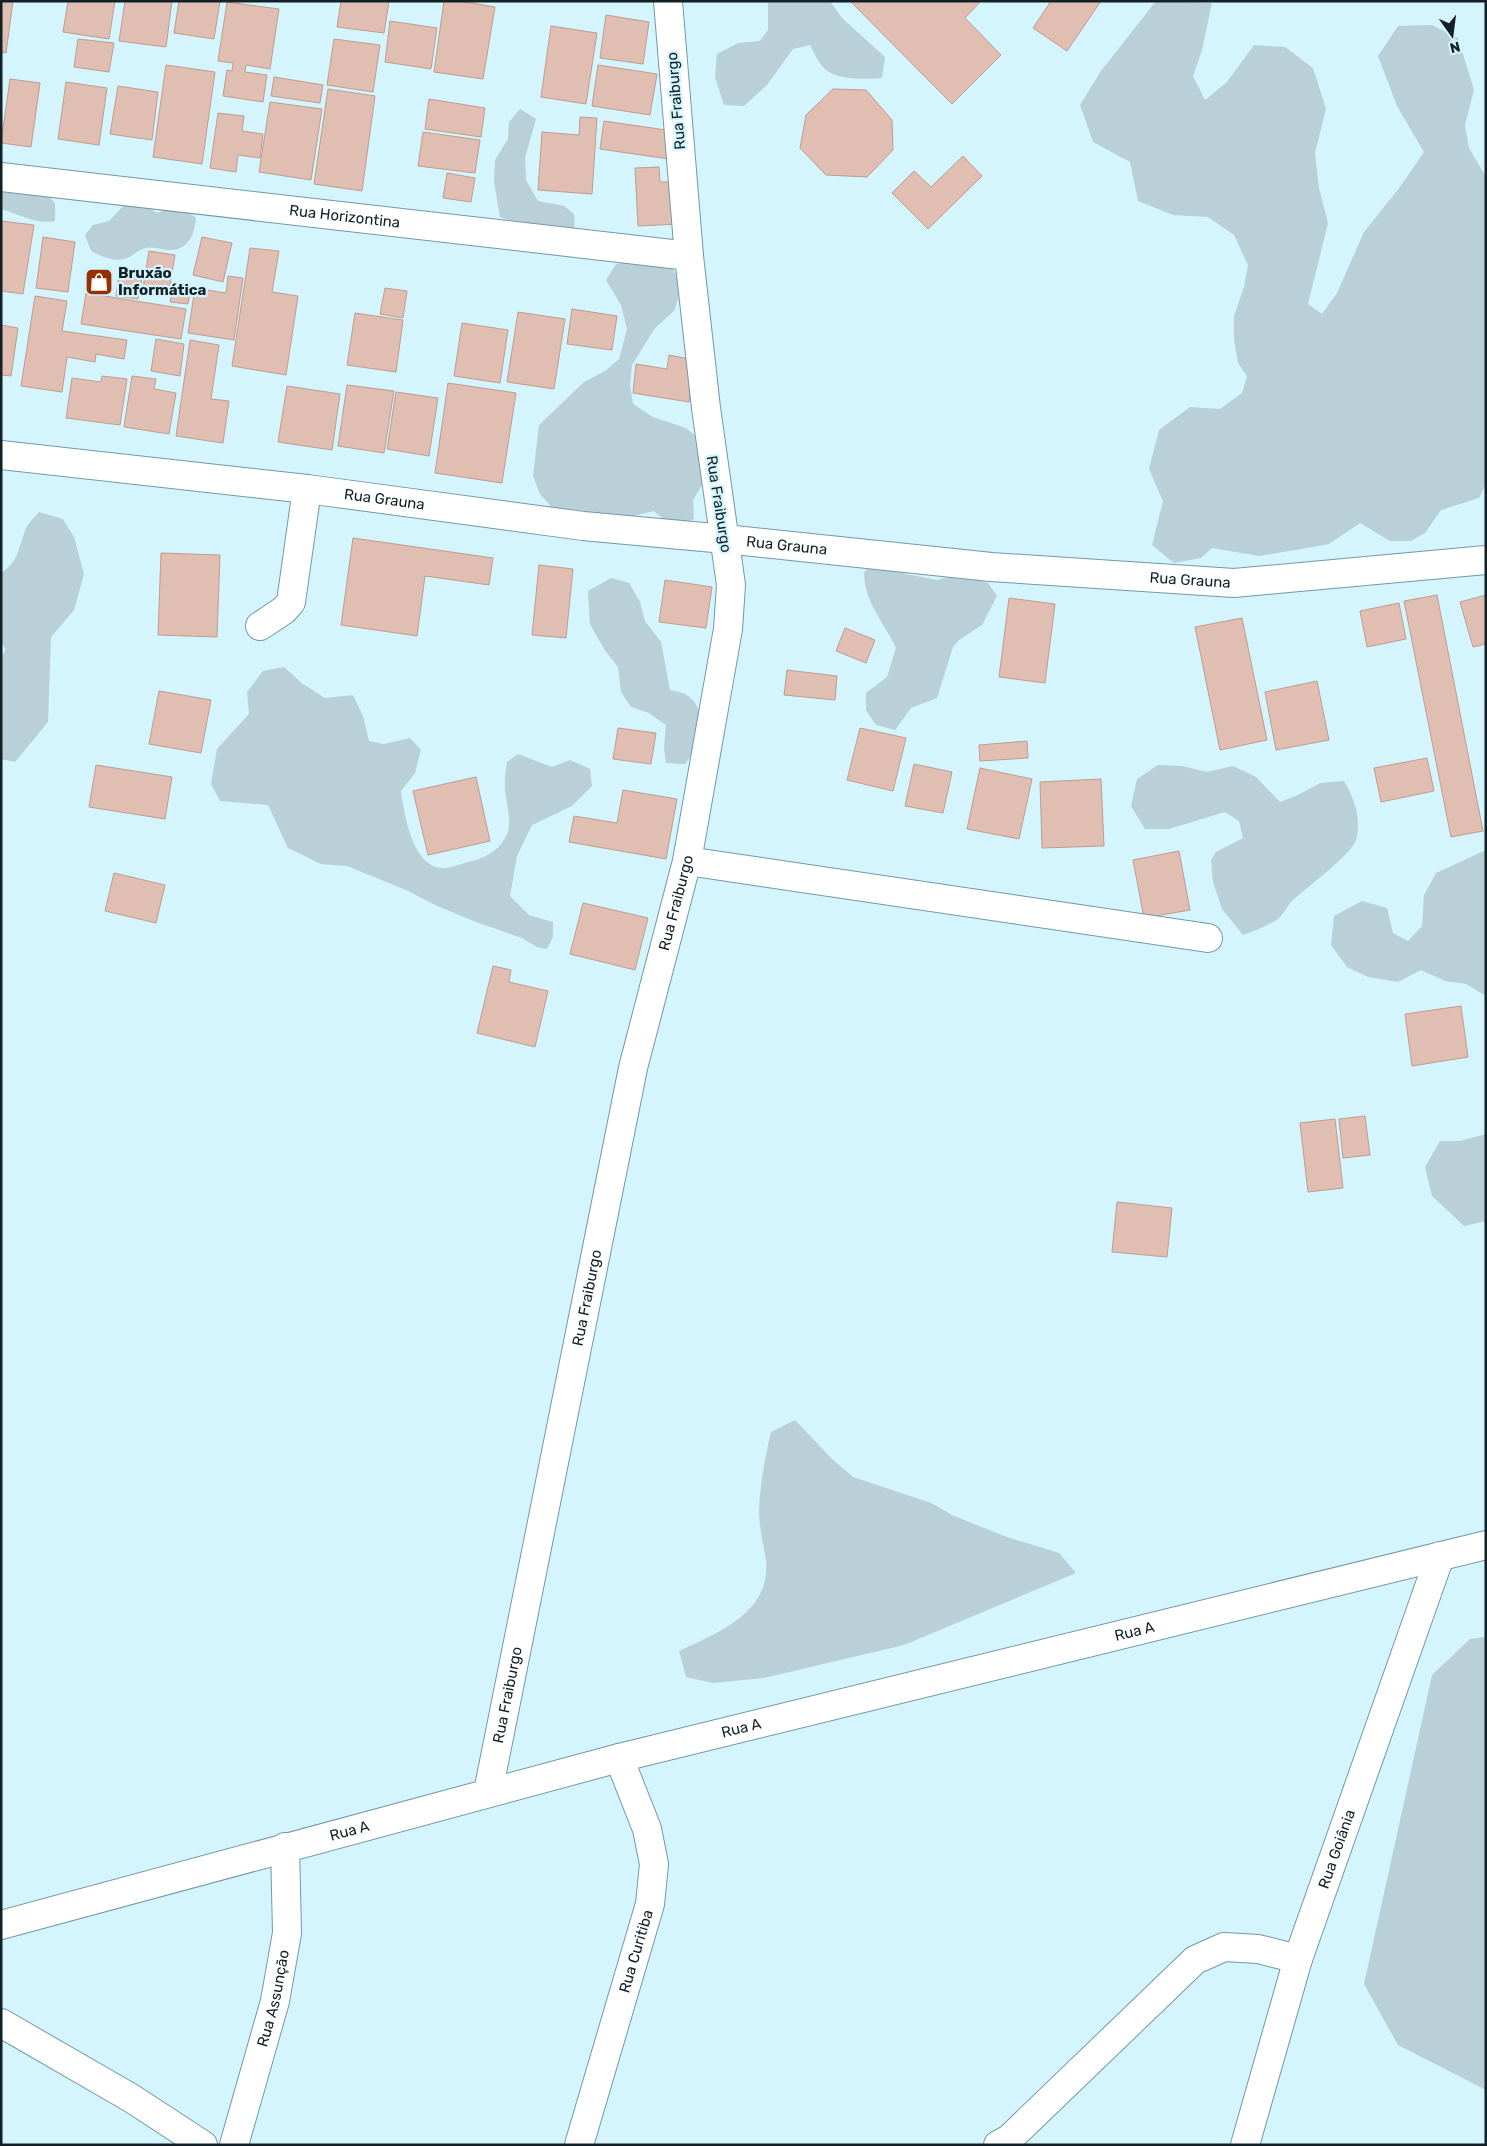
<svg xmlns="http://www.w3.org/2000/svg" width="1487" height="2146" viewBox="0 0 1487 2146" font-family="Rubik,sans-serif">
  <style>
    .green { fill: #b9d0d8 }
    .building { fill: #e1beb2; stroke: #bf9c8f }
    .lines { fill: none; stroke-linecap: round; stroke-linejoin: round }
    .minor-casing { stroke: #7299a5; stroke-width: 30 }
    .minor { stroke: #fff; stroke-width: 28 }
    .labels { text-anchor: middle; dominant-baseline: central; stroke-width: 4.5; stroke-linejoin: round; paint-order: stroke }
    .street-label { font-size: 15px; fill: #122126; stroke: #d4f4fe }
    .poi-label { font-size: 15px; font-weight: bold; fill: #122126; stroke: #d4f4fe; text-anchor: start }
  </style>
  <rect width="100%" height="100%" fill="#d4f4fe"/>
  <g class="green">
    <path d="M768 1H830L842 18 885 57 882 78C868 79 843 80 831 73 820 68 815 54 810 45L793 49 767 85 744 106 724 105 715 77 717 54 738 43 760 41 768 30Z"/>
    <polygon points="1156,1 1212,3 1202,50 1193,76 1205,100 1227,82 1254,45 1285,47 1313,68 1326,109 1315,153 1319,188 1328,223 1308,304 1322,314 1337,293 1364,232 1400,187 1424,152 1397,106 1378,56 1398,26 1432,25 1458,38 1474,90 1465,125 1469,148 1486,177 1486,484 1479,498 1441,510 1425,533 1411,541 1390,541 1360,523 1329,544 1301,549 1259,556 1212,548 1201,558 1174,563 1152,545 1163,501 1149,469 1159,430 1190,407 1220,409 1242,393 1247,376 1238,363 1234,339 1234,316 1244,287 1248,265 1234,235 1208,217 1173,215 1138,201 1130,162 1093,142 1080,105 1101,71"/>
    <polygon points="520,109 536,119 525,158 526,180 538,201 564,206 574,214 575,230 523,225 500,217 494,182 495,160 508,139 509,122"/>
    <path d="M22 188 45 192 55 203V221C37 225 19 214 1 209V190Z"/>
    <path d="M128 201 143 204 157 213 178 205 196 218C195 233 189 248 173 250 164 251 155 246 145 248 138 250 132 257 124 259 112 262 101 256 91 251L85 235 93 225 109 221Z"/>
    <polygon points="648,259 672,266 681,286 675,310 655,328 632,365 630,385 633,404 653,417 686,428 702,441 704,482 693,500 694,519 674,528 654,511 613,521 554,510 540,494 533,476 539,425 584,382 605,371 619,359 627,329 621,305 606,280 616,264"/>
    <path d="M39 512 63 519 74 537 84 574 74 610 51 637 48 722 15 762 1 759V658L6 649 1 642V573C19 561 18 549 25 531 27 524 34 518 39 512Z"/>
    <path d="M874 562 906 574 937 580 960 574 988 583 997 596 982 625 959 640 953 647 937 698 911 708 895 730 876 725 866 710V693L887 677 896 648C884 622 864 602 864 572Z"/>
    <path d="M611 578 629 583 640 602 645 621 661 642 670 690C675 691 681 692 685 694 711 708 700 747 685 764L666 763 664 747 666 725 649 713 631 707 621 692 618 667 604 649 590 624 588 591Z"/>
    <path d="M284 667 303 684 325 698 353 695 363 716 369 741 384 744 410 738 421 750 415 773 401 791C404 813 412 865 441 868 449 869 460 864 468 862 482 859 498 852 505 838 514 823 506 805 505 789 504 780 506 771 507 762L518 754 552 767 570 760 590 769 592 786 572 806 532 825 517 856 510 896 529 915 553 922V937L547 949 537 947 522 938 476 922 435 905 406 890 347 866 321 864 288 848 268 805 220 801 211 784 217 749 249 714 247 692 263 671Z"/>
    <path d="M1158 765 1182 766 1207 772 1233 766 1256 777 1280 802 1298 795 1320 783 1344 781C1354 798 1362 819 1356 840 1351 855 1307 887 1292 901 1287 906 1284 914 1278 919 1267 926 1255 931 1243 935L1222 909 1213 882 1211 860 1216 852 1243 838 1239 821 1225 812 1169 829H1145L1131 806 1137 779Z"/>
    <polygon points="1486,850 1486,996 1466,984 1445,981 1421,970 1398,982 1368,977 1347,967 1331,945 1334,916 1362,901 1387,908 1393,933 1408,941 1422,926 1424,895 1436,873"/>
    <polygon points="1486,1134 1486,1221 1464,1226 1432,1196 1425,1167 1440,1141 1460,1141"/>
    <path d="M795 1420 833 1460 853 1477 931 1503 954 1516 1007 1537 1059 1553 1076 1573 904 1645 764 1678 713 1683 686 1677 679 1651C717 1633 771 1613 766 1561 764 1544 759 1529 759 1511 760 1485 765 1457 771 1432Z"/>
    <polygon points="1486,1637 1486,2090 1398,2045 1364,1984 1432,1675 1470,1639"/>
  </g>
  <g class="building">
    <polygon points="1,1 13,1 6,53 1,52"/>
    <polygon points="68,1 115,1 109,39 63,32"/>
    <polygon points="125,1 172,1 166,47 119,41"/>
    <polygon points="179,1 220,1 214,39 174,33"/>
    <polygon points="341,1 389,1 384,33 337,27"/>
    <polygon points="444,1 460,1 495,7 483,79 434,72"/>
    <polygon points="850,1 981,1 965,18 1001,55 952,104"/>
    <polygon points="1051,1 1101,1 1067,51 1033,28"/>
    <polygon points="227,2 279,9 270,69 246,65 245,72 267,75 263,102 223,96 227,70 232,71 233,63 218,61"/>
    <polygon points="606,15 649,22 643,64 600,58"/>
    <polygon points="390,21 437,28 431,69 385,62"/>
    <polygon points="551,26 597,33 586,104 541,97"/>
    <polygon points="78,39 114,43 109,72 74,67"/>
    <polygon points="334,39 380,45 373,92 327,85"/>
    <polygon points="166,65 215,72 202,164 153,157"/>
    <polygon points="598,65 657,74 650,115 592,106"/>
    <polygon points="274,77 323,85 320,103 271,96"/>
    <polygon points="10,79 40,83 31,147 1,143"/>
    <polygon points="66,82 107,88 99,145 58,139"/>
    <polygon points="118,86 158,92 152,140 110,134"/>
    <polygon points="328,89 375,96 362,191 314,184"/>
    <polygon points="833,89 866,90 892,120 893,150 867,177 826,175 800,148 806,115"/>
    <polygon points="429,99 485,108 481,137 425,129"/>
    <polygon points="270,102 322,109 311,180 259,172"/>
    <polygon points="218,113 244,116 242,131 263,134 260,158 238,155 236,172 210,168"/>
    <polygon points="580,117 597,118 592,194 538,190 542,132 579,135"/>
    <polygon points="604,121 673,131 669,159 600,149"/>
    <polygon points="423,132 480,140 475,173 418,166"/>
    <polygon points="963,156 982,176 928,229 892,193 914,171 931,187"/>
    <polygon points="659,167 660,182 678,182 680,224 638,226 635,168"/>
    <polygon points="447,173 475,178 471,202 443,198"/>
    <polygon points="1,221 34,225 23,294 1,291"/>
    <polygon points="43,237 75,242 68,292 36,288"/>
    <polygon points="202,237 232,243 223,282 193,275"/>
    <polygon points="250,248 279,251 272,292 298,296 286,375 232,366"/>
    <polygon points="149,251 175,255 169,292 143,288"/>
    <polygon points="90,269 112,273 109,294 87,291"/>
    <polygon points="119,274 142,278 138,299 116,296"/>
    <polygon points="228,276 243,278 234,340 188,333 195,288 226,293"/>
    <polygon points="173,285 191,287 188,304 170,302"/>
    <polygon points="385,288 407,291 403,318 380,314"/>
    <polygon points="86,293 186,309 181,339 81,324"/>
    <polygon points="35,296 67,301 62,331 127,340 124,359 96,354 95,362 67,357 62,392 21,386"/>
    <polygon points="572,309 617,316 612,350 567,344"/>
    <polygon points="518,312 565,319 554,389 507,382"/>
    <polygon points="355,313 403,320 396,372 347,365"/>
    <polygon points="462,323 508,330 500,383 454,376"/>
    <polygon points="1,325 18,328 11,376 1,375"/>
    <polygon points="156,339 184,344 180,376 151,371"/>
    <polygon points="190,340 219,345 211,399 229,401 223,443 176,436"/>
    <polygon points="669,355 695,360 689,402 633,393 636,364 667,369"/>
    <polygon points="102,376 127,379 120,425 66,418 72,378 101,382"/>
    <polygon points="132,376 156,379 154,389 176,393 169,434 124,427"/>
    <polygon points="448,383 516,393 502,483 435,473"/>
    <polygon points="347,385 394,391 384,453 338,446"/>
    <polygon points="287,386 340,394 332,450 278,442"/>
    <polygon points="396,392 438,398 429,456 387,449"/>
    <polygon points="353,538 493,558 489,585 425,576 417,636 341,625"/>
    <polygon points="161,553 220,555 217,637 158,635"/>
    <polygon points="539,565 573,569 566,638 532,635"/>
    <polygon points="665,580 712,587 706,628 659,622"/>
    <polygon points="1437,595 1483,831 1451,837 1404,601"/>
    <polygon points="1486,595 1486,644 1473,647 1460,602"/>
    <polygon points="1009,598 1055,604 1045,683 999,677"/>
    <polygon points="1399,603 1406,639 1367,647 1360,611"/>
    <polygon points="1242,618 1267,740 1220,750 1195,627"/>
    <polygon points="845,628 875,640 866,663 836,651"/>
    <polygon points="787,670 837,676 835,700 784,695"/>
    <polygon points="1317,681 1329,740 1276,750 1265,692"/>
    <polygon points="159,691 211,700 201,753 149,744"/>
    <polygon points="618,728 656,733 651,764 613,759"/>
    <polygon points="860,728 906,738 893,791 847,780"/>
    <polygon points="1027,741 1028,758 980,761 979,745"/>
    <polygon points="1427,758 1434,791 1381,802 1374,768"/>
    <polygon points="914,764 952,772 943,813 905,806"/>
    <polygon points="96,765 172,777 165,819 89,807"/>
    <polygon points="980,768 1032,779 1019,839 967,829"/>
    <polygon points="476,777 490,841 428,855 413,791"/>
    <polygon points="1101,779 1104,846 1042,848 1040,782"/>
    <polygon points="623,790 677,799 666,859 569,842 574,816 617,823"/>
    <polygon points="1179,851 1190,910 1144,918 1133,860"/>
    <polygon points="114,873 165,885 156,923 105,911"/>
    <polygon points="583,903 648,918 635,970 570,954"/>
    <polygon points="493,966 511,970 509,982 548,991 535,1047 477,1033"/>
    <polygon points="1461,1006 1468,1057 1412,1066 1405,1014"/>
    <polygon points="1365,1116 1370,1155 1343,1158 1339,1119"/>
    <polygon points="1335,1119 1343,1188 1308,1192 1300,1123"/>
    <polygon points="1117,1202 1172,1208 1167,1257 1112,1252"/>
  </g>
  <g class="lines">
    <defs>
      <g id="minor">
        <path id="s1" d="M1 177 689 256"/>
        <path id="s2" d="M1 455 307 489 583 526 725 539 991 567 1234 583 1486 560"/>
        <polyline points="260,626 284,610 291,602 307,489"/>
        <polyline points="687,861 1208,938"/>
        <path id="s3" d="M488 1792 633 1068 687 861 728 629 731 585 706 408 689 256 668 1"/>
        <path id="s4" d="M1 1925 619 1758 1486 1545"/>
        <polyline points="1,2023 131,2098 203,2145"/>
        <path id="s5" d="M234 2145 275 2001 287 1933 285 1847"/>
        <path id="s6" d="M579 2145 650 1904 654 1864 647 1829 619 1758"/>
        <polyline points="998,2145 1009,2139 1195,1960 1224,1947 1258,1949 1298,1959"/>
        <path id="s7" d="M1245 2145 1298 1959 1440 1556"/>
      </g>
    </defs>
    <use href="#minor" class="minor-casing"/>
    <use href="#minor" class="minor"/>
  </g>
  <defs>
    <symbol id="shop-square" viewBox="-11 -11 22 22"><rect x="-9" y="-9" width="18" height="18" rx="4" fill="#953100" stroke="#d4f4fe"/><path d="M-5-2.5h2.3a2.7 3.5 0 0 1 5.4 0H5L5.5 6h-11ZM-1.5-2.5h3a1.5 2.3 0 0 0-3 0Z" fill="#fff"/></symbol>
  </defs>
  <g fill-rule="evenodd">
    <use href="#shop-square" x="83" y="266" width="32" height="32"/>
  </g>
  <g class="labels">
    <g class="street-label">
      <text transform="translate(676 101) rotate(-95)">Rua Fraiburgo</text>
      <text stroke="none"><textPath href="#s1" startOffset="346">Rua Horizontina</textPath></text>
      <text stroke="none"><textPath href="#s2" startOffset="386">Rua Grauna</textPath></text>
      <text transform="translate(719 504) rotate(81)">Rua Fraiburgo</text>
      <text stroke="none"><textPath href="#s2" startOffset="791">Rua Grauna</textPath></text>
      <text stroke="none"><textPath href="#s2" startOffset="1196">Rua Grauna</textPath></text>
      <text stroke="none"><textPath href="#s3" startOffset="909">Rua Fraiburgo</textPath></text>
      <text stroke="none"><textPath href="#s3" startOffset="504">Rua Fraiburgo</textPath></text>
      <text stroke="none"><textPath href="#s4" startOffset="1171">Rua A</textPath></text>
      <text stroke="none"><textPath href="#s3" startOffset="99">Rua Fraiburgo</textPath></text>
      <text stroke="none"><textPath href="#s4" startOffset="766">Rua A</textPath></text>
      <text stroke="none"><textPath href="#s4" startOffset="361">Rua A</textPath></text>
      <text stroke="none"><textPath href="#s7" startOffset="310">Rua Goiânia</textPath></text>
      <text stroke="none"><textPath href="#s6" startOffset="202">Rua Curitiba</textPath></text>
      <text stroke="none"><textPath href="#s5" startOffset="152">Rua Assunção</textPath></text>
    </g>
    <g class="poi-label">
      <text x="118" y="273">Bruxão<tspan x="118" dy="17">Informática</tspan></text>
    </g>
  </g>
  <rect width="1487" height="2146" fill="none" stroke="#122126" stroke-width="5"/>
  <g transform="translate(1452 35) rotate(166)" stroke="#d4f4fe" stroke-width="4" paint-order="stroke">
  <path d="M0-4L9 19L0 12L-9 19Z" fill="#122126"/>
  <text y="-8" font-size="14" font-weight="bold" text-anchor="middle" fill="#122126">N</text>
  </g>
</svg>
